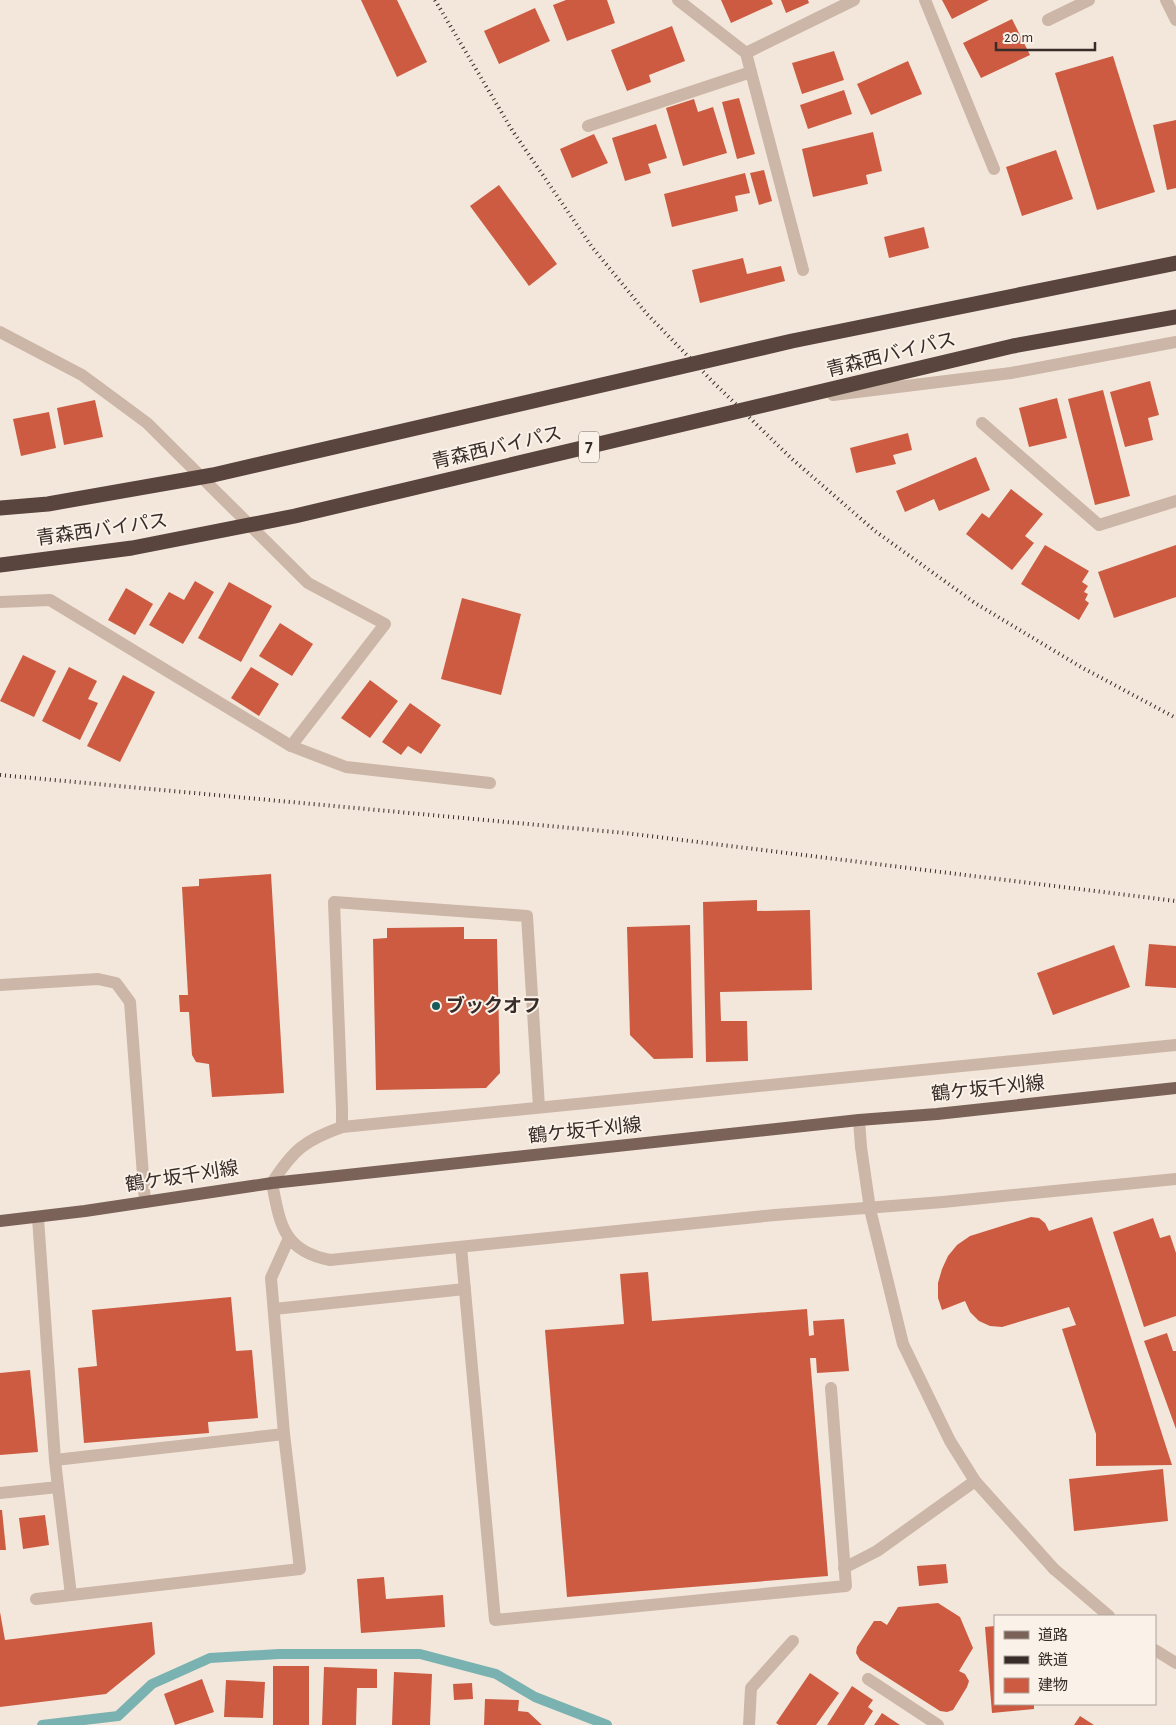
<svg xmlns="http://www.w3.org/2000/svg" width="1176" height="1725" viewBox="0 0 1176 1725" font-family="'Alegreya Sans','Noto Sans JP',sans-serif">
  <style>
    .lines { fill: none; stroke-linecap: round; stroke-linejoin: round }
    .stream { stroke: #79b2b1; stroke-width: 10 }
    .building { fill: #cc5b41 }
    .minor { stroke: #ccb6a7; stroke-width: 12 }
    .major { stroke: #7b6258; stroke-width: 12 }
    .rail { stroke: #382c28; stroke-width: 4; stroke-dasharray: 1 4; stroke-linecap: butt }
    .minor-bridge { stroke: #ccb6a7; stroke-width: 12 }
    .highway-bridge { stroke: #59453e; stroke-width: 15 }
    .poi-dot { fill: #1b5b5c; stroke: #faf1e8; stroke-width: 2 }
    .labels { text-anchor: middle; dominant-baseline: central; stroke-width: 4; stroke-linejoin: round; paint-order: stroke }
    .shield { fill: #faf1e8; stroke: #726762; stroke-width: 1 }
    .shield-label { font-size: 18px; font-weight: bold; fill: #382c28 }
    .street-label { font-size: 19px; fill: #382c28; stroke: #faf1e8 }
    .poi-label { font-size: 19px; font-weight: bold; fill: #382c28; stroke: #faf1e8; text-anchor: start }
  </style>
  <rect width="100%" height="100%" fill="#f3e7db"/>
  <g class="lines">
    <polyline class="stream" points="42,1725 118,1716 152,1684 210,1658 279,1654 420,1654 496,1674 535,1697 607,1725"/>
  </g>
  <g class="building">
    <polygon points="361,0 397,0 427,62 397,77"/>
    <polygon points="566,0 607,0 615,23 567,41 553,5"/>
    <polygon points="721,0 771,0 773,4 731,23"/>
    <polygon points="781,0 808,0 809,3 786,13"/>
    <polygon points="942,0 989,0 952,19"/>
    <polygon points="535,8 550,41 499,64 484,31"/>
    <polygon points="1012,19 1030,55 981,78 963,43"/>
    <polygon points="672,26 685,61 649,75 651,82 627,91 611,50"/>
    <polygon points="834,51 844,80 802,94 792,63"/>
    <polygon points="1113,56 1155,192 1097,210 1055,73"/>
    <polygon points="908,61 922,94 871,115 857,84"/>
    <polygon points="844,90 852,114 808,129 800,105"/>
    <polygon points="739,98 755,154 737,159 722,102"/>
    <polygon points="694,99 698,112 713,107 727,153 683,166 666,108"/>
    <polygon points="1176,120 1176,188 1167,190 1153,125"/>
    <polygon points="656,124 667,158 648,164 651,173 625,181 612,138"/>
    <polygon points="873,132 882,171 866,175 868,184 813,197 802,149"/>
    <polygon points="594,134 608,163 572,178 560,149"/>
    <polygon points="1056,150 1073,199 1022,216 1006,167"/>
    <polygon points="764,170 772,201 759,205 750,173"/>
    <polygon points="745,173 750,193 735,196 738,211 672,227 664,194"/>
    <polygon points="499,185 557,264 529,286 470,206"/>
    <polygon points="924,227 929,248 889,258 884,237"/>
    <polygon points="743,258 747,274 781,266 785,281 700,303 692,270"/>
    <polygon points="1150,381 1159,415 1148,418 1153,440 1125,447 1110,392"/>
    <polygon points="1103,390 1130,496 1095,505 1068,399"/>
    <polygon points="1057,398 1067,438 1029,447 1019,408"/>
    <polygon points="95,400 103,437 64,445 57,408"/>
    <polygon points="49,412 56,448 21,456 13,419"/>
    <polygon points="908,433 912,450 893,455 896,464 856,473 850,448"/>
    <polygon points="976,457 990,490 939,511 934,499 905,512 896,491"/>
    <polygon points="1011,489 1043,514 1025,536 1034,543 1012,570 966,534 982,513 989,518"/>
    <polygon points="1045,545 1089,571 1082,582 1088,586 1084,592 1088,594 1085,600 1089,603 1079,620 1021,584"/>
    <polygon points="1176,545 1176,597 1114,618 1098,572"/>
    <polygon points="195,581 214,592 183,644 149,625 169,592 184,600"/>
    <polygon points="229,582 272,606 241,662 198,638"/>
    <polygon points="126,588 153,604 135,635 108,620"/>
    <polygon points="462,598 521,614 501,695 441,679"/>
    <polygon points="280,623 313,644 292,676 259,656"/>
    <polygon points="23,655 56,671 34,717 0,701"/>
    <polygon points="69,667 97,681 88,699 98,703 80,740 42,721"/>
    <polygon points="251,667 279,684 259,716 231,698"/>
    <polygon points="123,675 155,692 120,762 87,746"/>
    <polygon points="370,680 398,701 370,738 341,718"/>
    <polygon points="410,703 441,725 421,754 408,746 401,755 382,742"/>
    <polygon points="271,874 284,1093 212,1097 209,1064 196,1062 192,1055 189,1012 180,1012 179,995 188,995 182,887 199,886 199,879"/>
    <polygon points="757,900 757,911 810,910 812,990 720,992 721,1021 747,1021 748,1061 706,1062 703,902"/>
    <polygon points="690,925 693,1058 654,1059 630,1035 627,927"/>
    <polygon points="464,927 464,939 497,939 500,1073 486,1088 376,1090 373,939 387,938 387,928"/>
    <polygon points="1149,944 1176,946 1176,988 1145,986"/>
    <polygon points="1114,945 1130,987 1053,1015 1037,973"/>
    <polygon points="1031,1217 1039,1218 1045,1223 1049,1231 1092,1217 1172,1465 1096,1466 1096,1434 1062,1329 1076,1325 1069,1307 1002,1327 990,1326 979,1321 970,1312 965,1301 942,1310 938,1298 938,1283 942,1269 948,1256 957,1245 970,1236"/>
    <polygon points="1153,1218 1160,1238 1170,1235 1176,1253 1176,1316 1144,1327 1113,1232"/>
    <polygon points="648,1272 652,1321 807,1309 809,1336 814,1335 813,1321 844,1319 849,1371 817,1373 816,1358 810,1358 828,1576 567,1597 545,1330 624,1324 620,1274"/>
    <polygon points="231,1297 236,1351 252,1350 258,1418 208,1422 209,1433 84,1443 78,1368 97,1366 92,1310"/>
    <polygon points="1167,1333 1173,1351 1176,1351 1176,1429 1144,1341"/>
    <polygon points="30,1370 38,1452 0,1455 0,1373"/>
    <polygon points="1163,1469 1168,1521 1074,1531 1069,1479"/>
    <polygon points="0,1510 2,1510 6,1550 0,1550"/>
    <polygon points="45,1515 49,1545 23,1549 19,1518"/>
    <polygon points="946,1564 948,1583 919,1586 917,1566"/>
    <polygon points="384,1577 386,1599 443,1595 445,1627 361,1633 357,1579"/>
    <polygon points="938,1603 960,1617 973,1648 959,1671 965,1674 969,1681 967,1687 953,1710 947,1712 940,1711 860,1660 856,1653 857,1647 874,1621 881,1621 887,1625 898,1607"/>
    <polygon points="0,1612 5,1640 152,1622 155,1654 106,1694 0,1707"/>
    <polygon points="995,1626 995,1704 1034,1704 1034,1709 992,1713 985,1627"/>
    <rect x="273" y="1666" width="36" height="59"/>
    <polygon points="324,1667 377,1669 377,1688 357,1688 356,1725 322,1725"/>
    <polygon points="394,1672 432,1674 430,1725 392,1725"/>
    <polygon points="810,1673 839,1693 816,1725 779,1725 776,1723"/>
    <polygon points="202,1679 214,1712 175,1725 164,1694"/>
    <polygon points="226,1680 265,1682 263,1718 224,1717"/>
    <polygon points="472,1683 473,1699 454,1700 453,1684"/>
    <polygon points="852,1686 873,1700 868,1707 873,1711 864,1725 827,1725"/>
    <polygon points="485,1699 519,1700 518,1711 528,1712 542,1725 484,1725"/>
    <polygon points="882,1713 900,1725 874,1725"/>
    <polygon points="1080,1716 1094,1725 1074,1725"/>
  </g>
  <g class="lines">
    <g class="minor">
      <polyline points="678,0 746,53 803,270"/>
      <polyline points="925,0 994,169"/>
      <polyline points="1166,0 1176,20"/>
      <polyline points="1048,20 1089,0"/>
      <polyline points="746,53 854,0"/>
      <polyline points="588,126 751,72"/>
      <polyline points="0,332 82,375 147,423 308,583 385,624 291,746"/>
      <polyline points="833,395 1011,373 1176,342"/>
      <polyline points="982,423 1099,525 1176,501"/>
      <polyline points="0,602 50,600 291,746 346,767 490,783"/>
      <polyline points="0,985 98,979 116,983 130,1002 145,1202"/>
      <path d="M1176 1045 342 1127C305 1140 293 1150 272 1183 280 1224 283 1251 330 1260L775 1215 943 1202 1176 1179"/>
      <polyline points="859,1120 861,1147"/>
      <polyline points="342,1127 342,1109 334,902 527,916 539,1107"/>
      <polyline points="461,1247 495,1620 846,1586 831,1388"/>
      <polyline points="274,1309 465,1289"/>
      <polyline points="284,1434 271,1278 289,1238"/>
      <polyline points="58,1487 71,1595"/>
      <polyline points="0,1493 58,1487 55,1460 38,1218"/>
      <polyline points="844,1568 877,1551 975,1481"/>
      <polyline points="1054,1569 1109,1616"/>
      <polyline points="36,1599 300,1569 284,1434 55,1460"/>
      <polyline points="1155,1650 1176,1663"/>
      <polyline points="868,1679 938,1725"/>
      <polyline points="749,1725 751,1688 793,1641"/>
    </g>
    <polyline class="major" points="0,1221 85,1211 272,1183 859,1120 937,1114 1176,1088"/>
    <g class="rail">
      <polyline points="435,0 512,130 592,247 647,314 713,382 792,459 875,531 975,603 1081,667 1176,718"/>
      <polyline points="0,775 625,833 1176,901"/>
    </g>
    <polyline class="minor-bridge" points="861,1147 870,1209 903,1344 950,1441 975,1481 1054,1569"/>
    <g class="highway-bridge">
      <polyline points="0,508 48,504 213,475 792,341 1176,263"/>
      <polyline points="0,565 132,548 295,516 1013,346 1176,317"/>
    </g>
  </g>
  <circle class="poi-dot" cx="436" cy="1006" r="5"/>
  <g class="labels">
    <rect class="shield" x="579" y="431.5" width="20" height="31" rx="4"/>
    <g class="shield-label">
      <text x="589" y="447">7</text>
    </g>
    <g class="street-label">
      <text transform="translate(891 355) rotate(-14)">青森西バイパス</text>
      <text transform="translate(497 448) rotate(-13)">青森西バイパス</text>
      <text transform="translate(102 530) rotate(-8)">青森西バイパス</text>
      <text transform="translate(988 1089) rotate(-6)">鶴ケ坂千刈線</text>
      <text transform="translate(585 1131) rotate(-6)">鶴ケ坂千刈線</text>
      <text transform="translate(182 1177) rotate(-9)">鶴ケ坂千刈線</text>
    </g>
    <g class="poi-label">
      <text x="446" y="1006">ブックオフ</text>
    </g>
  </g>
  <rect x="994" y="1615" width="162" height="90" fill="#faf1e8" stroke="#aca29b"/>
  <rect x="1004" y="1631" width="25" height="8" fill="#7b6258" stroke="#aca29b"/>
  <text x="1038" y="1640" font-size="15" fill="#382c28">道路</text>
  <rect x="1004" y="1656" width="25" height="8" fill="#382c28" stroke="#aca29b"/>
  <text x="1038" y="1665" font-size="15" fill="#382c28">鉄道</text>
  <rect x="1004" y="1678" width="25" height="15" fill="#cc5b41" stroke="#aca29b"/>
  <text x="1038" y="1690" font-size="15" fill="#382c28">建物</text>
  <path d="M996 42v8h99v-8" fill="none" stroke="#382c28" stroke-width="2.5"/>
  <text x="1004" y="42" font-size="15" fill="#382c28" stroke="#faf1e8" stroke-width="4" paint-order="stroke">20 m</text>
</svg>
